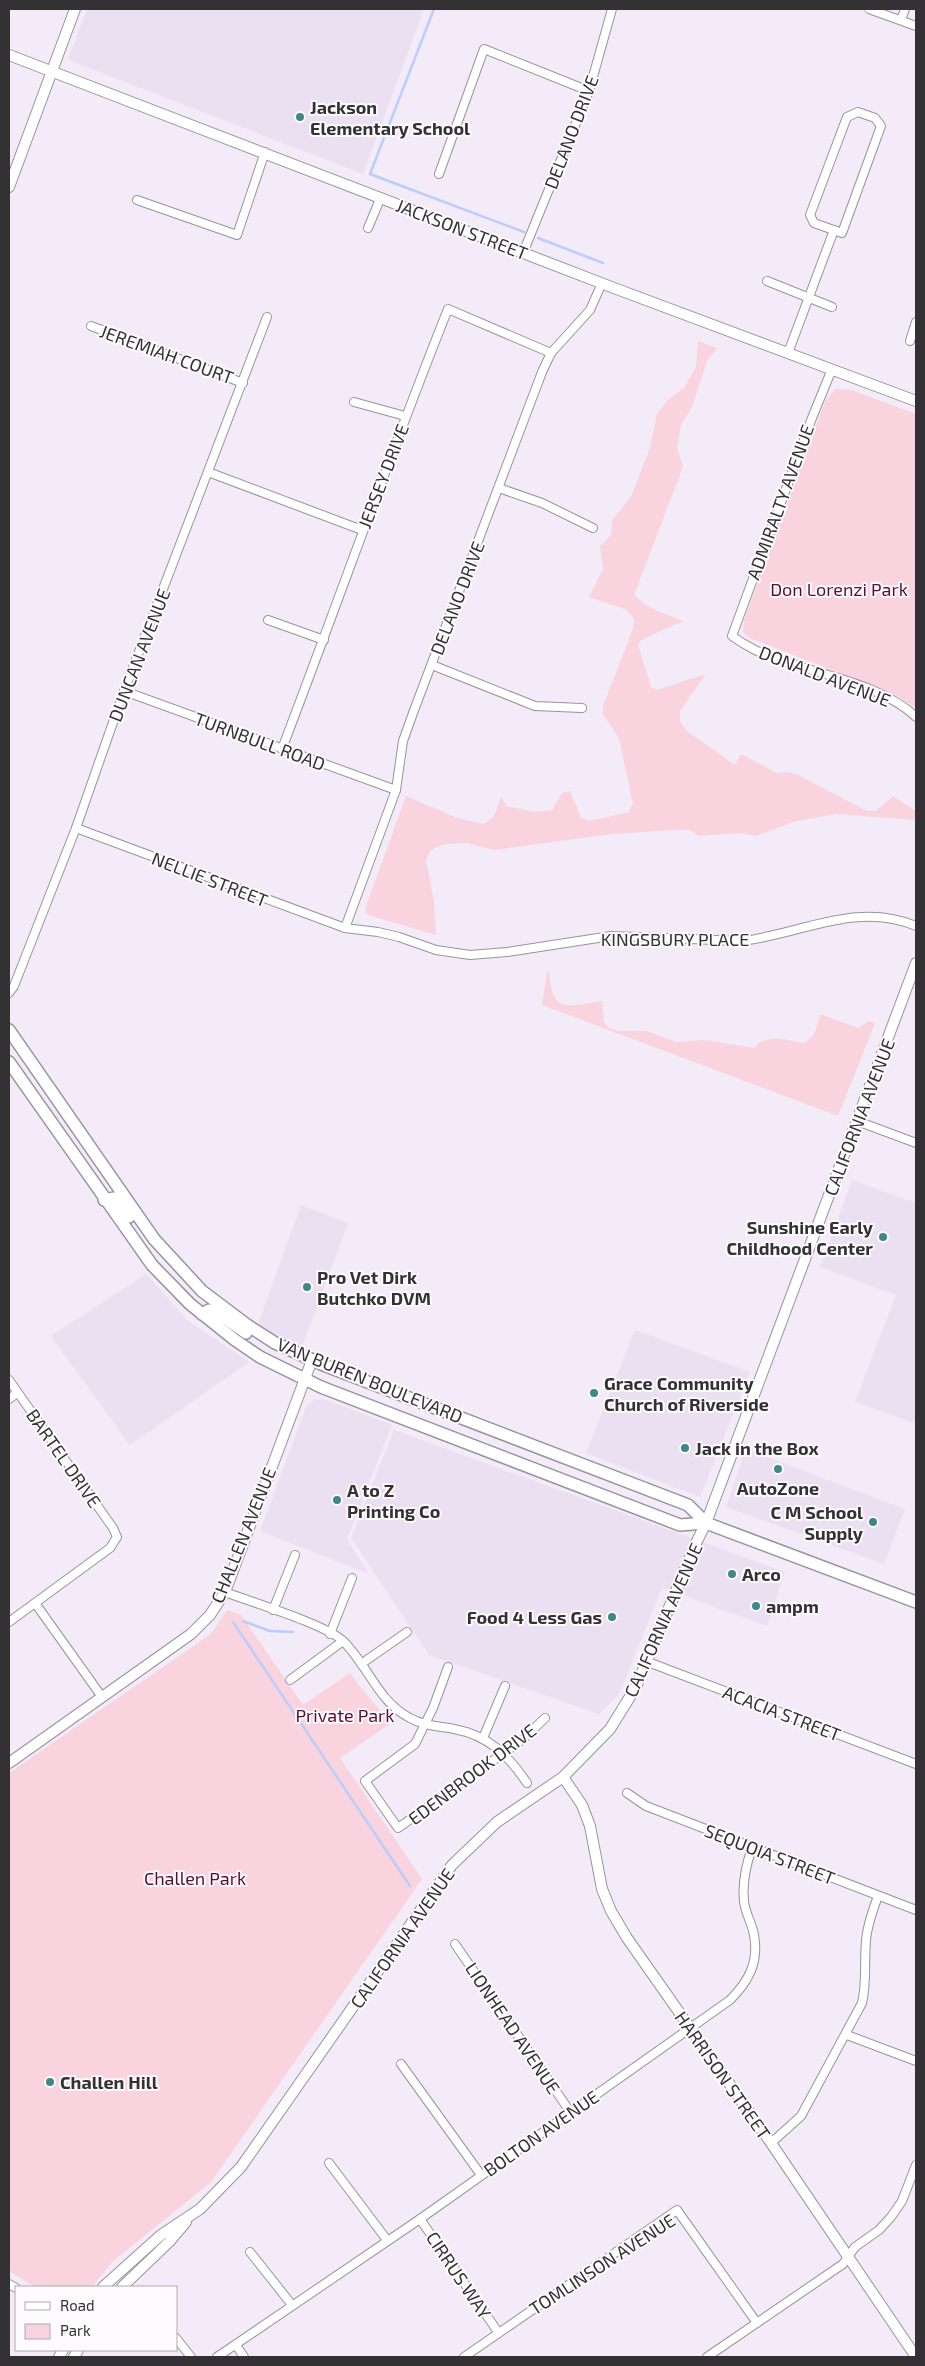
<svg xmlns="http://www.w3.org/2000/svg" width="925" height="2366" viewBox="0 0 925 2366" font-family="'Exo 2',sans-serif">
  <style>
    .built { fill: #ebdff2 }
    .green { fill: #f9d3dd }
    .lines { fill: none; stroke-linecap: round; stroke-linejoin: round }
    .stream { stroke: #bacdfd; stroke-width: 2.5 }
    .street-casing { stroke: #9a929e; stroke-width: 10 }
    .secondary-casing { stroke: #9a929e; stroke-width: 12 }
    .primary-casing { stroke: #9a929e; stroke-width: 14 }
    .street { stroke: #fff; stroke-width: 8 }
    .secondary { stroke: #fff; stroke-width: 10 }
    .primary { stroke: #fff; stroke-width: 11 }
    .poi-dot { fill: #3f878a; stroke: #fdfbfd; stroke-width: 2 }
    .labels { text-anchor: middle; dominant-baseline: central; stroke-width: 4; stroke-linejoin: round; paint-order: stroke }
    .poi-label { font-size: 18px; font-weight: bold; fill: #343135; stroke: #fdfbfd; text-anchor: start }
    .street-label { font-size: 18px; fill: #343135; stroke: #fdfbfd }
    .park-label { font-size: 18px; fill: #5f0c31; stroke: #fdfbfd }
  </style>
  <rect width="100%" height="100%" fill="#f3ebf7"/>
  <g class="built">
    <polygon points="87,9 424,9 363,174 68,60"/>
    <polygon points="852,1180 916,1203 916,1424 855,1402 896,1295 820,1267"/>
    <polygon points="301,1205 348,1223 301,1350 279,1338 258,1324"/>
    <polygon points="146,1274 187,1320 249,1362 130,1445 51,1336"/>
    <polygon points="635,1330 750,1372 700,1497 586,1453"/>
    <polygon points="315,1399 326,1400 392,1425 347,1539 369,1574 260,1531 306,1407"/>
    <polygon points="394,1430 785,1572 767,1626 662,1588 619,1694 599,1714 429,1655 351,1538"/>
    <polygon points="746,1449 905,1509 884,1564 726,1507"/>
  </g>
  <g class="green">
    <path d="M698 341 717 348 707 361 692 407 681 425 677 448 683 467 634 595C647 609 666 614 683 621L641 640 638 645 651 687 657 690 706 674 680 711V722L687 731 735 765 741 754 777 773 788 772 798 775 867 811H876L893 796 916 811V820L836 814 796 821 756 836 739 833 699 836 690 830H675L612 834 494 850 467 843 444 844 431 850 426 860 434 902 436 935 368 915 365 909 406 796 457 818 484 824 494 816 501 797 507 806 536 812 552 810 562 793 570 791 581 818 590 821 629 812 633 804 619 738 603 714V706L633 629 634 618 625 609 589 597 603 569 600 546 611 535 612 520 631 497 650 448 657 414 668 400 684 388 696 367Z"/>
    <polygon points="836,389 851,390 916,414 916,708 896,695 750,638 743,632 744,619 826,400"/>
    <path d="M547 972 549 973C553 1015 567 1006 602 1001L604 1022 609 1028 618 1031H647L676 1042 705 1040 754 1048C769 1032 786 1041 804 1043 816 1036 817 1027 820 1014L858 1028 869 1021 875 1023 838 1116 542 1005Z"/>
    <path d="M227 1610 241 1615 303 1705 350 1673C362 1691 378 1706 390 1724L340 1758 422 1879 211 2182 112 2262 92 2287H35L9 2271V1773L211 1634Z"/>
  </g>
  <g class="lines">
    <g class="stream">
      <polyline points="434,9 370,174 524,232"/>
      <polyline points="538,238 603,263"/>
      <polyline points="243,1621 270,1631 293,1632"/>
      <polyline points="233,1622 410,1886"/>
    </g>
    <defs>
      <g id="street">
        <polyline points="869,9 916,26"/>
        <polyline points="901,20 905,9"/>
        <polygon points="858,112 875,118 881,126 842,233 814,223 810,215 847,117"/>
        <polyline points="439,174 484,49 589,91"/>
        <polyline points="137,200 237,235 265,152"/>
        <polyline points="368,228 381,197"/>
        <polyline points="523,253 589,91 612,9"/>
        <polyline points="767,281 832,307"/>
        <polyline points="91,326 243,383"/>
        <polyline points="910,341 916,322"/>
        <polyline points="788,353 834,230"/>
        <path d="M832 369 812 418 732 636C739 641 747 646 755 650 803 673 878 680 916 717"/>
        <polyline points="354,402 405,416"/>
        <polyline points="208,472 362,530"/>
        <polyline points="499,488 542,503 593,528"/>
        <polyline points="268,620 324,640"/>
        <polyline points="432,665 535,706 582,708"/>
        <polyline points="124,691 396,790"/>
        <path d="M282 749C338 602 390 454 448 309L551 353"/>
        <path d="M76 828 345 928 378 932 399 937 436 950 470 955 507 952 611 936 742 941C802 934 856 901 916 926"/>
        <polyline points="345,928 396,790 403,741 413,713 542,372 551,353 590,310 602,283"/>
        <polyline points="9,993 14,986 76,828 124,691 267,317"/>
        <polyline points="857,1121 916,1143"/>
        <polyline points="9,1380 113,1528 117,1537 110,1548 9,1622"/>
        <polyline points="9,1399 17,1393"/>
        <path d="M225 1592C251 1602 325 1624 343 1641 368 1665 378 1702 410 1718 424 1726 439 1726 454 1729 488 1735 508 1755 527 1783"/>
        <polyline points="35,1603 102,1697"/>
        <polyline points="273,1610 295,1555"/>
        <polyline points="330,1634 352,1578"/>
        <polyline points="648,1662 916,1764"/>
        <polyline points="361,1664 407,1632"/>
        <polyline points="448,1667 433,1708 415,1744 365,1781 398,1828 522,1740 545,1718"/>
        <polyline points="290,1680 343,1641"/>
        <polyline points="483,1738 505,1686"/>
        <polyline points="627,1793 646,1806 916,1910"/>
        <polyline points="455,1944 571,2113"/>
        <polyline points="847,2035 916,2061"/>
        <polyline points="401,2064 481,2175"/>
        <path d="M771 2143 801 2116 862 2003C867 1982 864 1962 866 1941 867 1925 873 1910 878 1896"/>
        <polyline points="329,2163 387,2240"/>
        <polyline points="420,2219 498,2332"/>
        <polyline points="250,2252 292,2305"/>
        <polyline points="9,2284 16,2288"/>
        <polyline points="176,2338 191,2357"/>
        <polyline points="236,2345 244,2357"/>
        <path d="M217 2357 420 2219 730 2000C749 1981 759 1962 754 1935 752 1923 745 1913 744 1901 742 1882 746 1865 752 1848"/>
        <polyline points="464,2357 677,2210 757,2323"/>
        <polyline points="707,2357 843,2264 855,2247 879,2230 891,2217 902,2201 916,2165"/>
      </g>
      <g id="secondary">
        <polyline points="9,55 614,288 916,401"/>
        <polyline points="9,187 75,9"/>
        <polyline points="9,1763 191,1634 210,1615 225,1592 312,1360"/>
        <polyline points="563,1777 582,1805 590,1826 602,1889 611,1911 627,1938 771,2143 916,2357"/>
        <polyline points="103,2287 161,2235 200,2209 241,2167 452,1865 497,1822 563,1777 610,1729 636,1687 696,1543 706,1523 916,963"/>
        <polyline points="122,2287 169,2242 186,2222"/>
        <polyline points="59,2357 63,2350"/>
        <polyline points="74,2357 78,2350"/>
      </g>
      <g id="primary">
        <polyline points="9,1030 154,1239 202,1291 247,1325 275,1343 326,1366 688,1505 706,1523 916,1602"/>
        <polyline points="9,1062 152,1265 190,1304 235,1340 260,1357 321,1387 680,1525 706,1523"/>
        <polyline points="104,1200 114,1198 129,1217"/>
        <polyline points="202,1314 209,1310 216,1312 246,1333"/>
      </g>
    </defs>
    <use href="#street" class="street-casing"/>
    <use href="#secondary" class="secondary-casing"/>
    <use href="#primary" class="primary-casing"/>
    <use href="#street" class="street"/>
    <use href="#secondary" class="secondary"/>
    <use href="#primary" class="primary"/>
  </g>
  <g class="poi-dot">
    <circle cx="300" cy="117" r="5"/>
    <circle cx="883" cy="1237" r="5"/>
    <circle cx="307" cy="1287" r="5"/>
    <circle cx="594" cy="1393" r="5"/>
    <circle cx="685" cy="1448" r="5"/>
    <circle cx="778" cy="1469" r="5"/>
    <circle cx="337" cy="1500" r="5"/>
    <circle cx="873" cy="1522" r="5"/>
    <circle cx="732" cy="1574" r="5"/>
    <circle cx="756" cy="1606" r="5"/>
    <circle cx="612" cy="1617" r="5"/>
    <circle cx="50" cy="2082" r="5"/>
  </g>
  <g class="labels">
    <g class="poi-label">
      <text x="310" y="107">Jackson<tspan x="310" dy="21">Elementary School</tspan></text>
      <text x="873" y="1227" text-anchor="end">Sunshine Early<tspan x="873" dy="21">Childhood Center</tspan></text>
      <text x="317" y="1277">Pro Vet Dirk<tspan x="317" dy="21">Butchko DVM</tspan></text>
      <text x="604" y="1383">Grace Community<tspan x="604" dy="21">Church of Riverside</tspan></text>
      <text x="695" y="1448">Jack in the Box</text>
      <text x="778" y="1488" text-anchor="middle">AutoZone</text>
      <text x="347" y="1490">A to Z<tspan x="347" dy="21">Printing Co</tspan></text>
      <text x="863" y="1512" text-anchor="end">C M School<tspan x="863" dy="21">Supply</tspan></text>
      <text x="742" y="1574">Arco</text>
      <text x="766" y="1606">ampm</text>
      <text x="602" y="1617" text-anchor="end">Food 4 Less Gas</text>
      <text x="60" y="2082">Challen Hill</text>
    </g>
    <g class="street-label">
      <text transform="translate(571 132) rotate(-69)">DELANO DRIVE</text>
      <text transform="translate(462 229) rotate(21)">JACKSON STREET</text>
      <text transform="translate(167 354) rotate(20)">JEREMIAH COURT</text>
      <text transform="translate(383 476) rotate(-69)">JERSEY DRIVE</text>
      <text transform="translate(780 502) rotate(-70)">ADMIRALTY AVENUE</text>
      <text transform="translate(457 598) rotate(-69)">DELANO DRIVE</text>
      <text transform="translate(139 655) rotate(-69)">DUNCAN AVENUE</text>
      <text transform="translate(825 676) rotate(21)">DONALD AVENUE</text>
      <text transform="translate(260 741) rotate(20)">TURNBULL ROAD</text>
      <text transform="translate(210 879) rotate(21)">NELLIE STREET</text>
      <text x="675" y="939">KINGSBURY PLACE</text>
      <text transform="translate(859 1117) rotate(-69)">CALIFORNIA AVENUE</text>
      <text transform="translate(370 1380) rotate(22)">VAN BUREN BOULEVARD</text>
      <text transform="translate(64 1458) rotate(55)">BARTEL DRIVE</text>
      <text transform="translate(243 1535) rotate(-68)">CHALLEN AVENUE</text>
      <text transform="translate(663 1620) rotate(-66)">CALIFORNIA AVENUE</text>
      <text transform="translate(782 1713) rotate(21)">ACACIA STREET</text>
      <text transform="translate(472 1774) rotate(-37)">EDENBROOK DRIVE</text>
      <text transform="translate(770 1854) rotate(21)">SEQUOIA STREET</text>
      <text transform="translate(402 1938) rotate(-55)">CALIFORNIA AVENUE</text>
      <text transform="translate(513 2028) rotate(56)">LIONHEAD AVENUE</text>
      <text transform="translate(723 2075) rotate(55)">HARRISON STREET</text>
      <text transform="translate(541 2133) rotate(-35)">BOLTON AVENUE</text>
      <text transform="translate(602 2264) rotate(-33)">TOMLINSON AVENUE</text>
      <text transform="translate(459 2275) rotate(56)">CIRRUS WAY</text>
    </g>
    <g class="park-label">
      <text x="839" y="589">Don Lorenzi Park</text>
      <text x="345" y="1715">Private Park</text>
      <text x="195" y="1878">Challen Park</text>
    </g>
  </g>
  <rect width="925" height="2366" fill="none" stroke="#343135" stroke-width="20"/>
  <rect x="15" y="2286" width="162" height="65" fill="#fdfbfd" stroke="#adaaad"/>
  <rect x="25" y="2302" width="25" height="8" fill="#ffffff" stroke="#adaaad"/>
  <text x="60" y="2311" font-size="15" fill="#343135">Road</text>
  <rect x="25" y="2324" width="25" height="15" fill="#f9d3dd" stroke="#adaaad"/>
  <text x="60" y="2336" font-size="15" fill="#343135">Park</text>
</svg>
